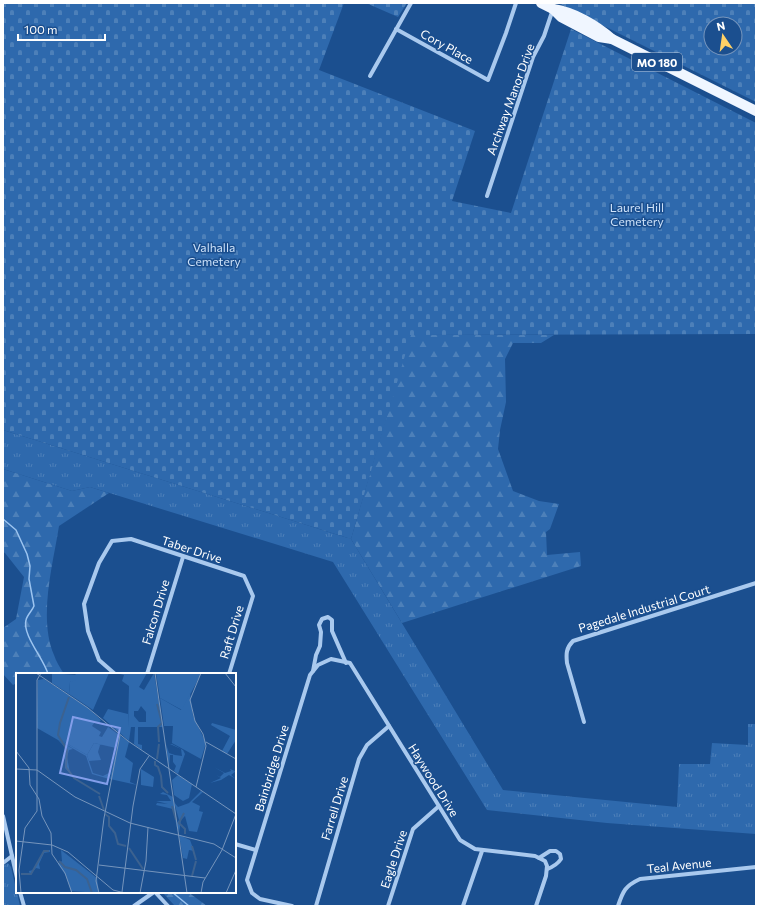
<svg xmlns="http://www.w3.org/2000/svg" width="759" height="909" viewBox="0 0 759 909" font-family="Commissioner,sans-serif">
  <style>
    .grass { fill: url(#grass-tufts) }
    .forest { fill: url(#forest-firs) }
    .cemetery { fill: url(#cemetery-stones); fill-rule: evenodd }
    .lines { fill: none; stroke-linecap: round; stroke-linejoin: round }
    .stream { stroke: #9cc4f0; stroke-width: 1.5 }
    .minor { stroke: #a9c9ee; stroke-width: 4 }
    .primary { stroke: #f0f6ff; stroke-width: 10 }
    .labels { text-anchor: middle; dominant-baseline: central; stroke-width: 3; stroke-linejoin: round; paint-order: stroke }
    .shield { fill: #1b4f8f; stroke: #bbcadd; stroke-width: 1 }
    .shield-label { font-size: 11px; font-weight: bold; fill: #fff }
    .street-label { font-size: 12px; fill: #fff; stroke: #1b4f8f }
    .park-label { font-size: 12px; fill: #cfe3fa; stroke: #1b4f8f }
    .inset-river { fill: none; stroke: #3c6290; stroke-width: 2 }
    .inset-road { fill: none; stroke: #7695bc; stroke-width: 1 }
    .view { fill: #839eea; fill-opacity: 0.15; stroke: #839eea; stroke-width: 2 }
    .inset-edge { fill: none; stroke: #fff; stroke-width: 2 }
  </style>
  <defs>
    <pattern id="grass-tufts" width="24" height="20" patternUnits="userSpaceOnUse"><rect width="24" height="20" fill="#2e69ad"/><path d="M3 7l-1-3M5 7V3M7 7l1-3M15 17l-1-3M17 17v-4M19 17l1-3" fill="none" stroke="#4d80b9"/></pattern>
    <pattern id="forest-firs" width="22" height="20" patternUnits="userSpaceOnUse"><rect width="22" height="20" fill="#2e69ad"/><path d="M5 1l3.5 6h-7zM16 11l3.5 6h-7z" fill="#4d80b9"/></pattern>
    <pattern id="cemetery-stones" width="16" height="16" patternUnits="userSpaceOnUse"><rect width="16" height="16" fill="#2e69ad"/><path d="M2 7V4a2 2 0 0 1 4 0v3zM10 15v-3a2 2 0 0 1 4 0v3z" fill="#4d80b9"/></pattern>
  </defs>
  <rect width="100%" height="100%" fill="#1b4f8f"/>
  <g class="grass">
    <polygon points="3,430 351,539 503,790 677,807 679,764 710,764 712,743 748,745 748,724 756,724 756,834 607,823 487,810 333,562 90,487 72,491 3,469"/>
    <polygon points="8,863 11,867 20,906 3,906 3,866"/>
  </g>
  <g class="forest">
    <polygon points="410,335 554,335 541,343 513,343 505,359 506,402 500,430 498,449 513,491 539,501 559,504 550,529 546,532 547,555 580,552 581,566 402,623 351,539"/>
    <path d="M3 469 72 491 90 487 109 493 59 526C53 564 38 618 54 655 56 661 60 668 64 674H17V683L13 685 3 674V628L16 619 24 577 5 553 3 552Z"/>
    <polygon points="162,892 188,892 207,906 175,906"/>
  </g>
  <g class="cemetery">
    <polygon points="3,3 344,3 319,70 475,131 452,201 511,213 571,29 756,123 756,334 411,335 351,539 3,430"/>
    <polygon points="366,3 407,3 398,17"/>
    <path d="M558 3H756V102ZM711 24H735V48H711Z"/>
  </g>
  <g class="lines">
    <g class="stream">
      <path d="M3 519 16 530 27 554 30 566 29 579 34 606C32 611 27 615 26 620 22 635 44 659 48 674"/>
      <polyline points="172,892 189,906"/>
    </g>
    <g class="minor">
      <polyline points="396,29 488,80 506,33 516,3"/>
      <polyline points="370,76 411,3"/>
      <polyline points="487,196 533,57 544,36 553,9"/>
      <polyline points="313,671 316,655 320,646 321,632 319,625 322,619 328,617 332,620 332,631 346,663"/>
      <polyline points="115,674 99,660 88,631 84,604 99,563 112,541 131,539 244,576 253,596 229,674"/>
      <polyline points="147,674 183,557"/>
      <path d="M584 722 567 663C566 654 566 648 573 641L756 583"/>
      <polyline points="3,816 17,878"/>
      <polyline points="235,844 256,850"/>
      <path d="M539 858 550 851H556L560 854 561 859C557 865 553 867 547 869"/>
      <polyline points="3,863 12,856"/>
      <polyline points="20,892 24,906"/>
      <polyline points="155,892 168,906"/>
      <polyline points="134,906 154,892"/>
      <polyline points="292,906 260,899 252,893 247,880 310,675 318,665 331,659 350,663 460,840 475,849 535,856 545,861 547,866 546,876 536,906"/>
      <polyline points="316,906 359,759 367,745 389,726"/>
      <polyline points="388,906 413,829 439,806"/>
      <polyline points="463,906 482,851"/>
      <path d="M618 906C623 891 625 886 640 879L756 867"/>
    </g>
    <g class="primary">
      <polyline points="541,3 553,9 561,17 599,37 612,39 756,111"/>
      <path d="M553 9C574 12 596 25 612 39"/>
    </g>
  </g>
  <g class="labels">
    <rect class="shield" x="632" y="53" width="50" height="18" rx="3"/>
    <g class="shield-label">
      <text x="657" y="62">MO 180</text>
    </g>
    <g class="street-label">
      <text transform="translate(447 46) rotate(29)">Cory Place</text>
      <text transform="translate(510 99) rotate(-70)">Archway Manor Drive</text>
      <text transform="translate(192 549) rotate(18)">Taber Drive</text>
      <text transform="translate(644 608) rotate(-17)">Pagedale Industrial Court</text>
      <text transform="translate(155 612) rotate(-73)">Falcon Drive</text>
      <text transform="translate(231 632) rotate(-73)">Raft Drive</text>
      <text transform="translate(271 768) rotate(-73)">Bainbridge Drive</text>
      <text transform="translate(434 780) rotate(58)">Haywood Drive</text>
      <text transform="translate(334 808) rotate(-73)">Farrell Drive</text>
      <text transform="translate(393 859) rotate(-72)">Eagle Drive</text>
      <text transform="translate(679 865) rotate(-6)">Teal Avenue</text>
    </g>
    <g class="park-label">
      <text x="637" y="207">Laurel Hill<tspan x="637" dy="14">Cemetery</tspan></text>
      <text x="214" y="247">Valhalla<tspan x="214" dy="14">Cemetery</tspan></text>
    </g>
  </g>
  <g transform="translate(16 673)">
    <rect width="220" height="220" fill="#1b4f8f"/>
    <path d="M58 0H93L77 37 53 21 54 9 60 2ZM140 0H184L185 1 166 37 144 25ZM21 44 42 65 71 82 77 100 87 103 95 99 93 106 76 101 70 83 21 55ZM185 118 187 119 176 129 184 133 183 138 187 139 181 159 173 158 169 143 165 147 163 160 161 150 165 144 163 147 158 129 162 134 173 130ZM163 162 174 167 178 178 173 177 171 186 167 185Z" fill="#2e69ad"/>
    <path d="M42 67 57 76 53 77 51 84 54 100 49 95V87L47 83 50 80 49 74ZM78 70 87 72H84L82 79 85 87 73 88 71 82ZM154 71H156L167 77 169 81 162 101 158 98 160 93 157 89V82H154L153 95 150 71 153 80 159 82 166 83 165 76ZM198 94 209 100 215 98 214 96 219 98 215 99 220 98 215 102 220 106 213 102 205 107 194 110 205 105 200 102 204 104 208 100ZM147 119 157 124 162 160 157 136 140 132 141 130 152 131 140 128H155L151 122 144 121ZM28 177H34V179L28 180 23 191 24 196 20 195 14 202 13 198 17 197Z" fill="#2e69ad"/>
    <path d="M36 0 60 2V7L54 9 53 21 36 10ZM28 6 72 35 85 47 82 51 79 49 76 53 85 59 83 63 86 64 92 54 113 69 109 84 117 90 114 109 121 112 94 106 100 75 78 70 71 82 24 55 21 44 22 7ZM174 20 177 43 190 70 185 86 156 70 157 53H148L144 25 165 37ZM92 36 112 41V53L115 54 113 68 87 45ZM196 50 220 57V67L211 81 206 78 214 63 195 52ZM162 102 176 111 173 125 167 128 158 122 156 107Z" fill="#2e69ad"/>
    <path d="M131 0 123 14 128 17 138 0 147 54H122V71L126 72V77L118 71 119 54H112L113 13 106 8 108 2 104 1ZM125 33 130 39V49H123L118 43V38H122ZM125 96 138 104 137 114 125 112ZM45 177 81 205 83 220 55 218 50 203 42 191 46 188Z" fill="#2e69ad" fill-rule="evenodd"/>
    <path class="inset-river" d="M53 24 44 50 42 62 51 77 50 94 58 105 84 121M141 31 146 50 142 54 143 69M141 86 143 71M139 88V92L142 94 145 103 146 114 152 120M83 123 88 137M156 133 160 147M168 140 163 150 169 156V161M89 141 93 144V153L99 160 102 171 110 173M176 173 180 187M113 175 127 196M43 188 49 194 60 197 71 206 76 220M5 201H15L28 178H33M176 203 180 188"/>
    <path class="inset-road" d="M20 0 72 35 112 68 220 141M139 0 171 220M209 0 220 14M190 69 220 86M0 78 13 95 14 112 23 126 26 143 35 160 36 181 49 200 56 220M0 96 21 97 59 124 114 150 198 171 220 185M180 114 190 73 187 61 179 48 174 27 185 0M0 168 36 172 52 179 97 217 109 220M83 192 189 205M106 219 117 133 124 96 133 83M5 220 3 197 9 155 21 138V7L25 0M83 220 80 208 88 145 104 62M124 220 130 188 132 154M185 220 187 209 206 177 220 141M210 220 220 197"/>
    <path class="view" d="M57 44 104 55 91 111 44 100Z"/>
    <rect width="220" height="220" class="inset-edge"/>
  </g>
  <rect width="759" height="909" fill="none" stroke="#ffffff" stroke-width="8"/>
  <g transform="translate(723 36) rotate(347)"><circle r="19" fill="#1b4f8f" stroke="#7695bc"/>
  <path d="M0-3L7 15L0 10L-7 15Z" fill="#ffd166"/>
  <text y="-6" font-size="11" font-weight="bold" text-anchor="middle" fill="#ffffff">N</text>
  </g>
  <path d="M18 34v6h87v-6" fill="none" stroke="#ffffff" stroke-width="2"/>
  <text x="24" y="34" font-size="12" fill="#ffffff" stroke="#1b4f8f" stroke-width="3" paint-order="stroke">100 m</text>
</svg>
